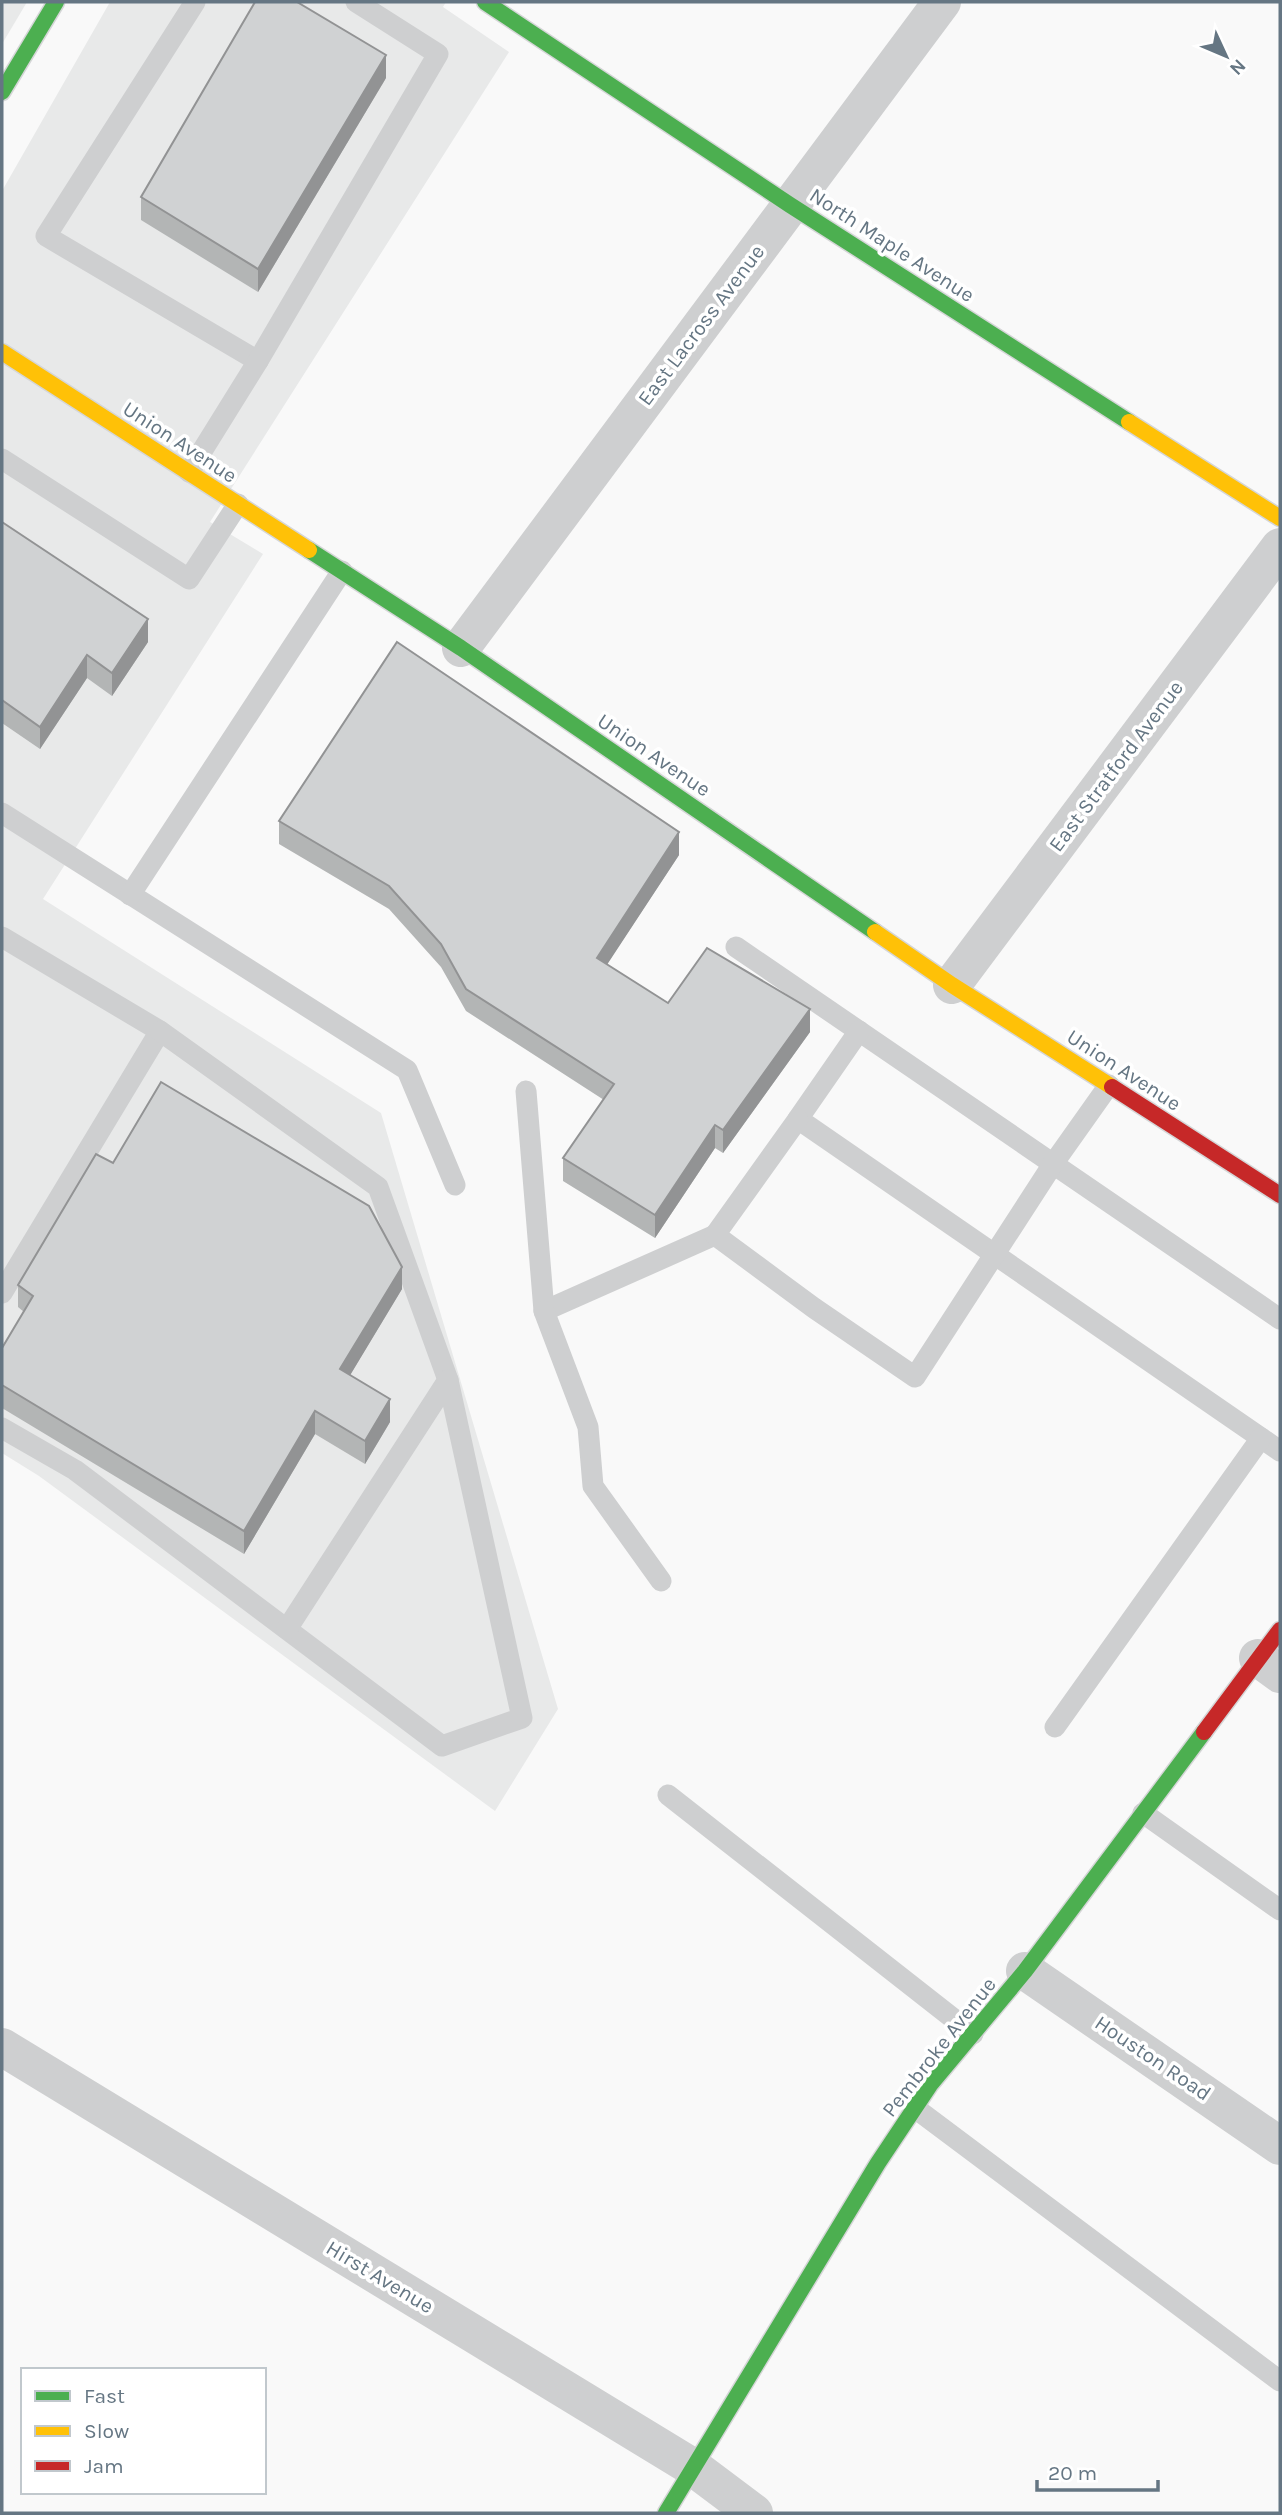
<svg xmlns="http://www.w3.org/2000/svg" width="1282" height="2515" viewBox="0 0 1282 2515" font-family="Karla,sans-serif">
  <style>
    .built { fill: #e8e9e9 }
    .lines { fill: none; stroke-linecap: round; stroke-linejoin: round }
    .fast-casing { stroke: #d5d6d7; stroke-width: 19 }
    .slow-casing { stroke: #d5d6d7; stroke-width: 19 }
    .jam-casing { stroke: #d5d6d7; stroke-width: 19 }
    .lane { stroke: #cecfd0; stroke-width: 21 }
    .street { stroke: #cecfd0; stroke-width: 38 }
    .fast { stroke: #4caf50; stroke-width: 16 }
    .slow { stroke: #ffc107; stroke-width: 16 }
    .jam { stroke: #c62828; stroke-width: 16 }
    .wall { fill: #b3b5b5 }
    .shaded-wall { fill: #929394 }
    .building { fill: #d0d2d3; stroke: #929394; stroke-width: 2 }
    .labels { text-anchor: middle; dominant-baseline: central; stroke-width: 7; stroke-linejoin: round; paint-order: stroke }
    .street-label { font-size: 21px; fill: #657683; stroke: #fff }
  </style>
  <rect width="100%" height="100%" fill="#f9f9f9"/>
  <g class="built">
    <polygon points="2,2 27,2 2,44"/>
    <polygon points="110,2 446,2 443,7 509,52 210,522 263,554 43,899 381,1113 558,1709 495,1811 39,1476 2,1453 2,191"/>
  </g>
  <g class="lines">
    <defs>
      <g id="fast">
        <polyline points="485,2 790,205 1129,422"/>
        <polyline points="2,92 56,2"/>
        <polyline points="309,550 461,648 875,932"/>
        <polyline points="666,2513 878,2163 930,2085 1025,1971 1204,1732"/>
      </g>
      <g id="slow">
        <polyline points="2,352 309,550"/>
        <polyline points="1129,422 1280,518"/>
        <polyline points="875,932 952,985 1112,1087"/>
      </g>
      <g id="jam">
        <polyline points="1112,1087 1280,1195"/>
        <polyline points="1204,1732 1280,1630"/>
      </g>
    </defs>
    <use href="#fast" class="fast-casing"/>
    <use href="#slow" class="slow-casing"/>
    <use href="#jam" class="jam-casing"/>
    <g class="lane">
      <polyline points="195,2 46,236 258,361"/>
      <polyline points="2,459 189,579 238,504"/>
      <polyline points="189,472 258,361 438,54 356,2"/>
      <polyline points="2,813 407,1070 455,1185"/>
      <polyline points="130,895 342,571"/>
      <polyline points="2,937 160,1031 2,1293"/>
      <polyline points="736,947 1280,1319"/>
      <polyline points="859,1031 798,1119 1280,1451"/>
      <polyline points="526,1091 544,1311 715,1235"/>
      <polyline points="798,1119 715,1235 814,1308 915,1377 1053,1164 1109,1085"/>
      <polyline points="544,1311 588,1427 593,1486 661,1581"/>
      <polyline points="2,1428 75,1470 442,1746 522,1718 448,1380 378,1187 160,1031"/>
      <polyline points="287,1629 448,1380"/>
      <polyline points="1055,1727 1261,1438"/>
      <polyline points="668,1795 973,2034"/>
      <polyline points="1143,1813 1280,1910"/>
      <polyline points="915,2108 1280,2381"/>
    </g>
    <g class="street">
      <polyline points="461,648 942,2"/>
      <polyline points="952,985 1280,547"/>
      <polyline points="1258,1658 1280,1674"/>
      <polyline points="1025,1971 1280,2146"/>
      <polyline points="2,2047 694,2468 754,2513"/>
    </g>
    <use href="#fast" class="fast"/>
    <use href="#slow" class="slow"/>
    <use href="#jam" class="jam"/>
  </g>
  <g class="wall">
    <polygon points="386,78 258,292 141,220 141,197"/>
    <polygon points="2,522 148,642 112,696 87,678 40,749 2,723"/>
    <polygon points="279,821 679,855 607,964 668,1003 810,1032 723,1153 715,1148 655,1238 563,1181 563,1158 604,1100 466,1011 441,967 389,909 279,844"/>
    <polygon points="113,1163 402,1289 350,1375 390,1422 365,1464 315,1434 244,1554 2,1408 2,1348 24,1312 18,1307 18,1285"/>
  </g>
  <g class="shaded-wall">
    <polygon points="386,55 386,78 258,292 258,269"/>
    <polygon points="148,619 148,642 112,696 112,673"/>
    <polygon points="87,655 87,678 40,749 40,727"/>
    <polygon points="679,832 679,855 597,980 597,958"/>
    <polygon points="810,1009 810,1032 723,1153 723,1130"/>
    <polygon points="715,1125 715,1148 655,1238 655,1215"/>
    <polygon points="402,1267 402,1289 340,1392 340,1369"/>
    <polygon points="390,1399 390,1422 365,1464 365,1441"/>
    <polygon points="315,1411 315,1434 244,1554 244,1531"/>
  </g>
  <g class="building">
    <polygon points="255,2 297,2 386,55 258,269 141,197"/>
    <polygon points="2,522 148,619 112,673 87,655 40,727 2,700"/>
    <polygon points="397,642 679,832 597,958 668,1003 707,948 810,1009 723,1130 715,1125 655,1215 563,1158 614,1084 466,989 441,944 389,886 279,821"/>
    <polygon points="161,1082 369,1206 402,1267 340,1369 390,1399 365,1441 315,1411 244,1531 2,1385 2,1348 33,1296 18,1285 96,1154 113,1163"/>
  </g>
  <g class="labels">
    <g class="street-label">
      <text transform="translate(892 245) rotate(33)">North Maple Avenue</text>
      <text transform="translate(701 325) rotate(-53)">East Lacross Avenue</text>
      <text transform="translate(180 442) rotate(33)">Union Avenue</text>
      <text transform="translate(654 755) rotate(34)">Union Avenue</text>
      <text transform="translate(1116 766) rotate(-53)">East Stratford Avenue</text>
      <text transform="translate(1124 1070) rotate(33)">Union Avenue</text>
      <text transform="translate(939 2047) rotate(-52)">Pembroke Avenue</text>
      <text transform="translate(1153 2058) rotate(34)">Houston Road</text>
      <text transform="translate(380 2277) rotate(31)">Hirst Avenue</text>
    </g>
  </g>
  <rect width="1282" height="2515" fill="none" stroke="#657683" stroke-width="7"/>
  <rect x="21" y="2368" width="245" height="126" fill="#ffffff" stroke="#c1c8cd" stroke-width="2"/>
  <rect x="35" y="2391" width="35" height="10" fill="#4caf50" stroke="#c1c8cd" stroke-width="2"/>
  <text x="84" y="2403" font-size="21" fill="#657683">Fast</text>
  <rect x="35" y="2426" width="35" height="10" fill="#ffc107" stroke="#c1c8cd" stroke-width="2"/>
  <text x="84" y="2438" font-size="21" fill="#657683">Slow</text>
  <rect x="35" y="2461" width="35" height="10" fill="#c62828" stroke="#c1c8cd" stroke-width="2"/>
  <text x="84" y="2473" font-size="21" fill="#657683">Jam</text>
  <g transform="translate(1226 56) rotate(134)" stroke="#ffffff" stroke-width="5" paint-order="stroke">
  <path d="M0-5L12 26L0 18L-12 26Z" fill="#657683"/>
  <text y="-10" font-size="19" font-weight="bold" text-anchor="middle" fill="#657683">N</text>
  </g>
  <path d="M1037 2480v10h121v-10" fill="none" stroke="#657683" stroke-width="3.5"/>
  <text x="1048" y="2480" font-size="21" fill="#657683" stroke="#ffffff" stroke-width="5" paint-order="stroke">20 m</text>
</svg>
